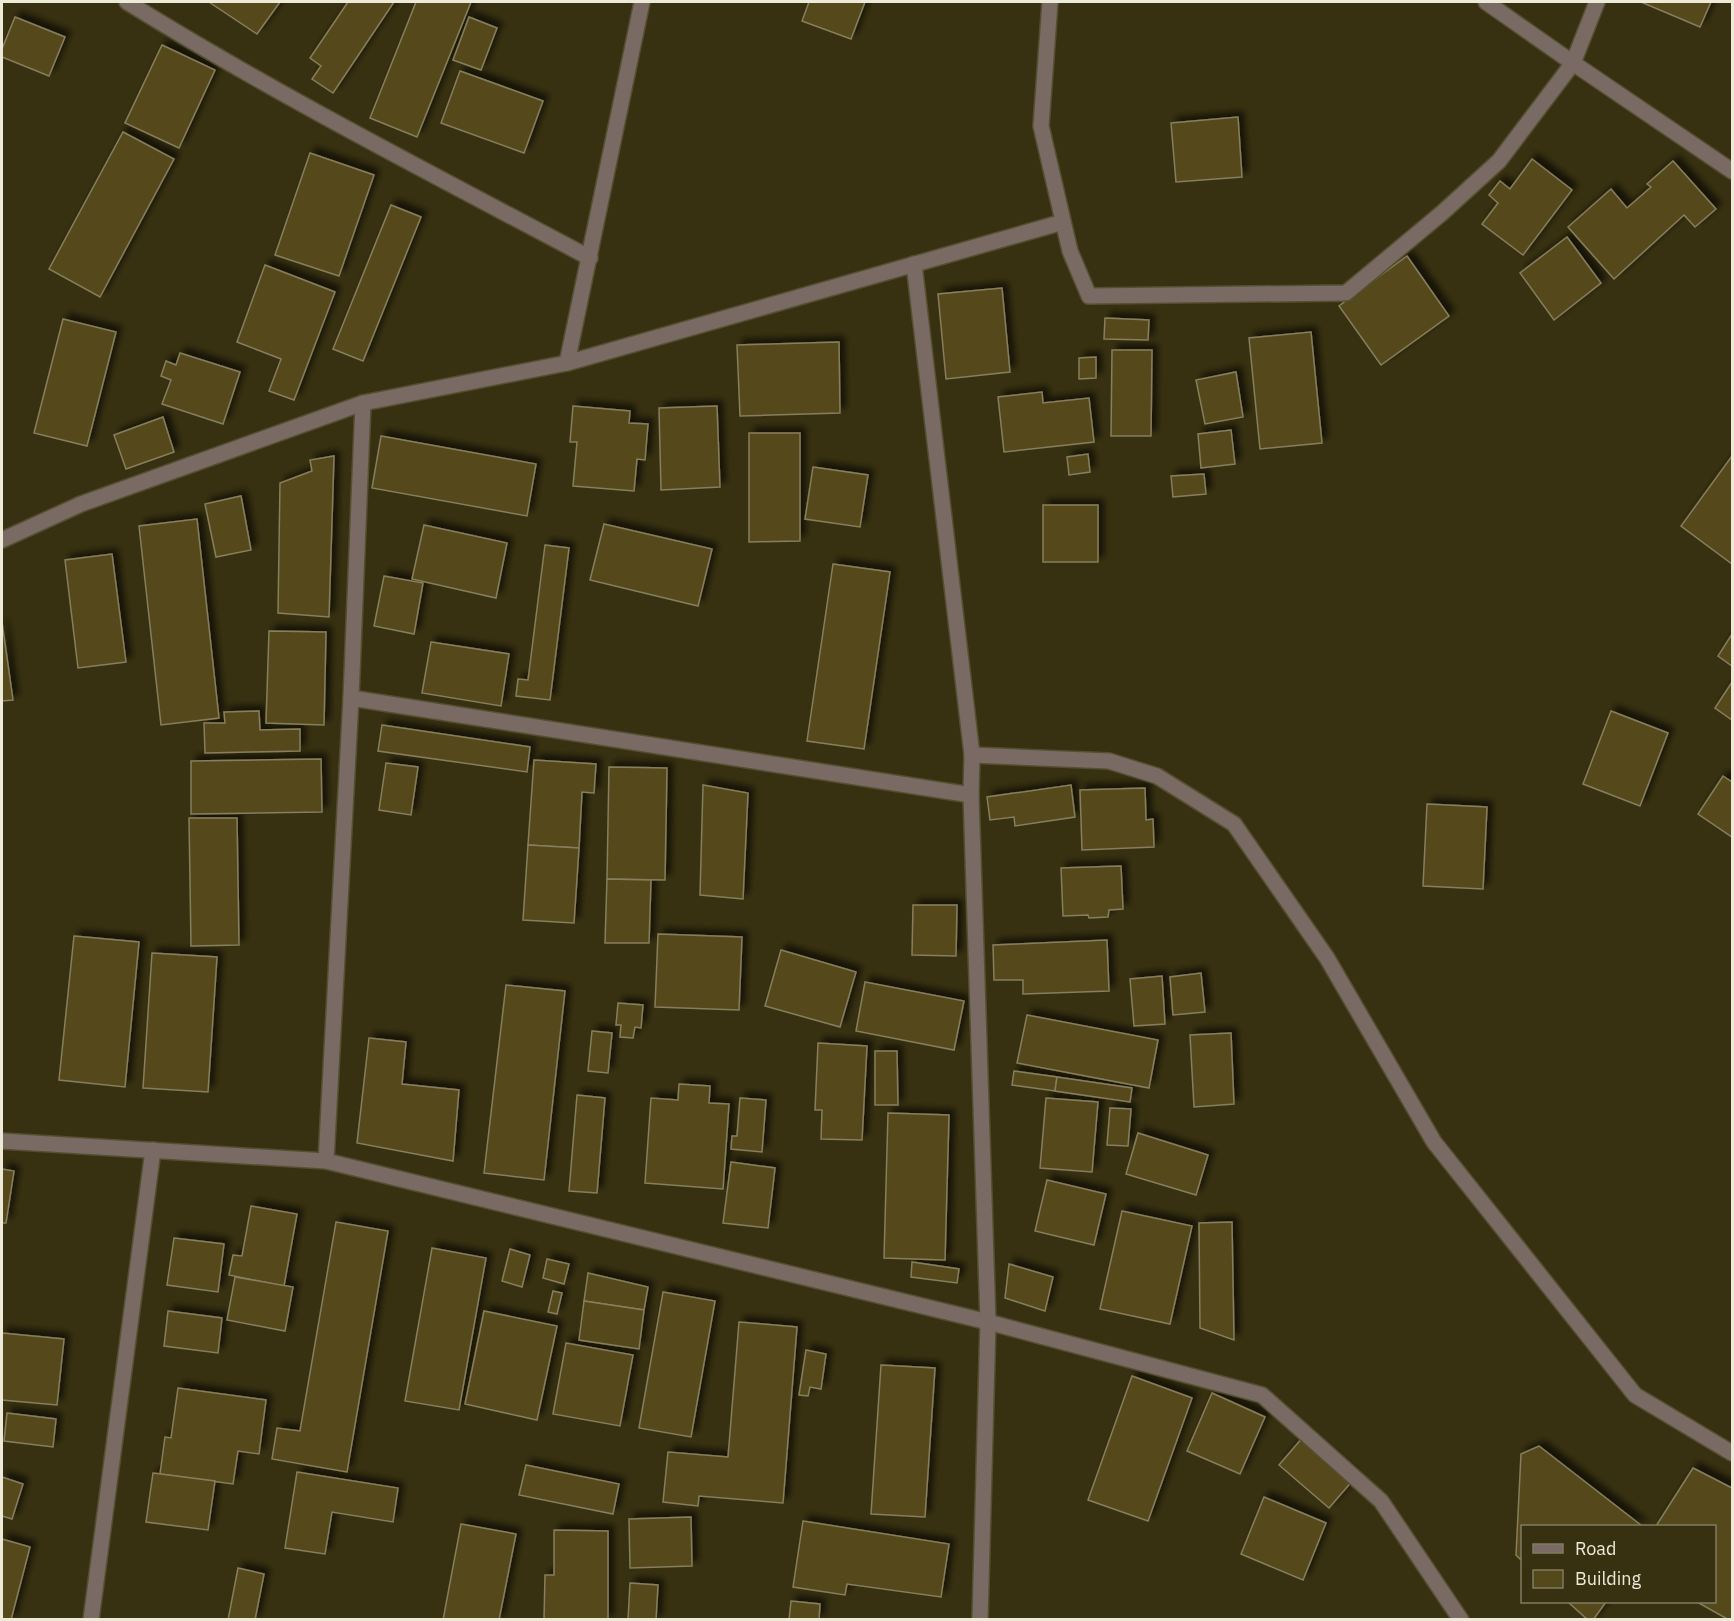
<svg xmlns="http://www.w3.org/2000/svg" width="1734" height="1621" viewBox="0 0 1734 1621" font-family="'IBM Plex Sans',sans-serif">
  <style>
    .building { fill: #54491b; stroke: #867e5d; stroke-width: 1.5; filter: url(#shadow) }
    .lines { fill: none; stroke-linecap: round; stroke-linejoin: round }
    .street-casing { stroke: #554f31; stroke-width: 18 }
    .street { stroke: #796a63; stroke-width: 15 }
  </style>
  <defs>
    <filter id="shadow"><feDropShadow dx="5.5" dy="-5.5" stdDeviation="3" flood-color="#0009"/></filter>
  </defs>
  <rect width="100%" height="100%" fill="#383111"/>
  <g class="building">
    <polygon points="209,2 280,2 257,34"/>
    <polygon points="348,2 394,2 333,93 312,79 321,66 310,58"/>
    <polygon points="416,2 471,2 417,137 370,118"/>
    <polygon points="809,2 865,2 851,39 802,21"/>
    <polygon points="1641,2 1711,2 1700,27"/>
    <polygon points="15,17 65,37 49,76 2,57 2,49"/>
    <polygon points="469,17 497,28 481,70 453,60"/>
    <polygon points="162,45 215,70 179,148 125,123"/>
    <polygon points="460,71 543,101 524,153 441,123"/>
    <polygon points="1238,117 1242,177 1176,182 1171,123"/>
    <polygon points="123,132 174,159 100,297 49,269"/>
    <polygon points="310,153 374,175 339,276 275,255"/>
    <polygon points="1532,159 1572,190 1523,255 1482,224 1498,203 1489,195 1500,181 1510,189"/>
    <polygon points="1673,161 1716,209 1695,227 1684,215 1614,279 1568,227 1611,189 1627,208 1651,187 1647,184"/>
    <polygon points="391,205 421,217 363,361 333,349"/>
    <polygon points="1567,237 1601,283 1554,320 1520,273"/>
    <polygon points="1407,256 1449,316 1381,365 1339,306"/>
    <polygon points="265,265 335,292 294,400 269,391 281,359 237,342"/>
    <polygon points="1002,288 1010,372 946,379 938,294"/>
    <polygon points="1105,318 1149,320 1148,340 1104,339"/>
    <polygon points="63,319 116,332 87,446 34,433"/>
    <polygon points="1311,332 1322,443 1260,449 1249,338"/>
    <polygon points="839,342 840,413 740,416 737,345"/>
    <polygon points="1112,350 1152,350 1151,436 1111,436"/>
    <polygon points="180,353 240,372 223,424 162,404 171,380 161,376 166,361 176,365"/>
    <polygon points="1096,357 1096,378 1079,379 1079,358"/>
    <polygon points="1236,372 1243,417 1205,424 1196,380"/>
    <polygon points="1042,392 1043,403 1089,398 1094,442 1004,452 998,397"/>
    <polygon points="573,406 630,411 629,423 648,424 645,460 637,459 634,491 573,486 577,442 570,442"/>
    <polygon points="717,406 720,487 661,490 659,408"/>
    <polygon points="163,417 174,452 126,469 114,435"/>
    <polygon points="1231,430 1235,464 1201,468 1198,434"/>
    <polygon points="749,433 800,433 800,541 749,542"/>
    <polygon points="381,436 536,464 527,516 372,488"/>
    <polygon points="1088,454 1090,472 1069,475 1067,457"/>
    <polygon points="334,456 329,617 278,613 280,483 312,471 310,460"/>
    <polygon points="1732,456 1732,564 1681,526"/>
    <polygon points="813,467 868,475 860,527 805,519"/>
    <polygon points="1204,474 1206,494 1173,497 1171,476"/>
    <polygon points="241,496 251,550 216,557 205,504"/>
    <rect x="1043" y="505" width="55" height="57"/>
    <polygon points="197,519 219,718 161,725 139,526"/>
    <polygon points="604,524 712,549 698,606 590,580"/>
    <polygon points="424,525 507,543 496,598 412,579"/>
    <polygon points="545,545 569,548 550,700 516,696 518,679 528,680"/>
    <polygon points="112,554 126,662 78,668 65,560"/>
    <polygon points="833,564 890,572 864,749 807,741"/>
    <polygon points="384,576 423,583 414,634 374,626"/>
    <polygon points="2,622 13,700 2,701"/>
    <polygon points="269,631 326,632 324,725 266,723"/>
    <polygon points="1732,634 1732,666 1718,656"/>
    <polygon points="431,642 509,654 501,706 422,693"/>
    <polygon points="1732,682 1732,720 1715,708"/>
    <polygon points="259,711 260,730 300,729 300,751 205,753 204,723 225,723 224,712"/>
    <polygon points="1611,711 1668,733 1640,806 1583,784"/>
    <polygon points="382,725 530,747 527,772 378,751"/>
    <polygon points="321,759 322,812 191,814 191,761"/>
    <polygon points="534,760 596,764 594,793 582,792 579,848 528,845"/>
    <polygon points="386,763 418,767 411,815 379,810"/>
    <polygon points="609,767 667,768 665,880 607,879"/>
    <polygon points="1723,776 1732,782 1732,837 1698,814"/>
    <polygon points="703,785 748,793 743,899 700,895"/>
    <polygon points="1071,785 1075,817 1015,826 1014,817 990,820 987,797"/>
    <polygon points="1145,788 1146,820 1153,819 1154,847 1082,850 1080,790"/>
    <polygon points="1427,804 1487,807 1483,889 1423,886"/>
    <polygon points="189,818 237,818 239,945 191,946"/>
    <polygon points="528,845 579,848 574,923 523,920"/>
    <polygon points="1121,866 1123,909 1109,910 1108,917 1089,918 1088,915 1063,916 1061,868"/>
    <polygon points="607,879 651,880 649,943 605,943"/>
    <polygon points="913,905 957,905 956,956 912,955"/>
    <polygon points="658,934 742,937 739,1010 655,1007"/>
    <polygon points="74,936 139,942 125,1087 59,1080"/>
    <polygon points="1107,940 1109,991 1023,994 1023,980 994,980 993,945"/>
    <polygon points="781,950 856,972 840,1027 765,1006"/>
    <polygon points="152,953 217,957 208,1092 143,1088"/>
    <polygon points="1201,973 1205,1012 1173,1015 1170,977"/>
    <polygon points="1162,976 1165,1024 1134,1026 1130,979"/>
    <polygon points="865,982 964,1001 954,1050 856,1031"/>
    <polygon points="506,985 565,991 544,1180 484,1173"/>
    <polygon points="618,1003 643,1005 641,1028 635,1027 633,1038 620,1037 621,1025 616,1025"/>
    <polygon points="1027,1015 1158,1040 1149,1088 1017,1063"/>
    <polygon points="592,1031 612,1033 608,1073 588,1071"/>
    <polygon points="1231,1033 1234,1104 1194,1107 1190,1035"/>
    <polygon points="369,1038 406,1042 402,1084 459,1090 453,1161 357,1143"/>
    <polygon points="818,1043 867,1046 862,1140 821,1139 822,1110 815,1110"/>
    <polygon points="875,1051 897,1051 898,1105 875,1105"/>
    <polygon points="1014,1071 1057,1077 1055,1091 1012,1085"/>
    <polygon points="1057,1077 1132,1088 1130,1102 1055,1091"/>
    <polygon points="679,1084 710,1086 709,1103 729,1104 723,1189 645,1183 651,1098 678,1100"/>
    <polygon points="577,1095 605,1098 597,1193 569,1191"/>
    <polygon points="740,1098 766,1100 762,1152 731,1149 732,1136 737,1136"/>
    <polygon points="1046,1098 1098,1102 1092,1172 1040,1168"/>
    <polygon points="1110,1108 1131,1109 1128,1146 1107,1145"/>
    <polygon points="888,1113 949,1115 945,1260 884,1258"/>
    <polygon points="1138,1133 1208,1155 1196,1195 1126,1174"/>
    <polygon points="731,1162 775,1168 768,1228 723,1223"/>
    <polygon points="2,1169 14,1171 6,1223 2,1223"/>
    <polygon points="1047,1180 1106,1194 1094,1245 1035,1231"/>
    <polygon points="251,1206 297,1214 284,1286 229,1275 233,1255 242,1256"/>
    <polygon points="1122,1211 1192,1226 1170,1324 1100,1309"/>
    <polygon points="336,1222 388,1231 347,1472 272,1459 277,1428 300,1431"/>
    <polygon points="1232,1222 1234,1340 1200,1328 1199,1223"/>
    <polygon points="174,1238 224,1244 218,1292 167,1285"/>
    <polygon points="432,1248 486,1258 459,1410 405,1401"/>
    <polygon points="510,1249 530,1255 522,1287 502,1281"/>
    <polygon points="547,1259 569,1264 564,1284 543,1278"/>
    <polygon points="912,1262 959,1269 957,1283 911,1277"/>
    <polygon points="1009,1264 1053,1277 1045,1311 1005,1298"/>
    <polygon points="588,1273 648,1287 644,1310 584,1301"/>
    <polygon points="235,1277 293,1287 285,1331 227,1320"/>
    <polygon points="553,1291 562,1293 557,1314 548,1312"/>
    <polygon points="663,1292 715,1301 691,1437 639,1428"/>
    <polygon points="584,1301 644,1310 639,1349 579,1340"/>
    <polygon points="168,1311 222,1318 218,1353 164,1346"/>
    <polygon points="484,1311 557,1326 537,1420 465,1404"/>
    <polygon points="739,1322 797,1327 783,1503 699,1496 698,1506 663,1502 668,1452 728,1457"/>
    <polygon points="2,1333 64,1339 57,1405 2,1400"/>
    <polygon points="566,1343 633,1355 620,1426 553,1414"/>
    <polygon points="806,1350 826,1354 821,1389 810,1387 808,1396 799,1395"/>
    <polygon points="881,1365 935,1368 925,1517 871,1514"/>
    <polygon points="1132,1376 1192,1398 1148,1521 1088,1500"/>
    <polygon points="178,1388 266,1400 259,1454 238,1451 233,1484 160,1474 165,1437 171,1438"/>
    <polygon points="1212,1393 1265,1417 1240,1474 1187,1451"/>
    <polygon points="7,1413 56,1419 53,1447 4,1441"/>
    <polygon points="1303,1437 1354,1479 1329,1508 1279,1465"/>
    <polygon points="1539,1446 1642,1526 1522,1526 1522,1561 1516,1555 1521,1454"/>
    <polygon points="526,1465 619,1484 613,1514 519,1495"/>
    <polygon points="1693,1468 1732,1488 1732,1620 1729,1620 1697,1602 1714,1602 1714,1526 1656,1526"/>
    <polygon points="297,1472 398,1488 393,1522 332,1512 325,1554 285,1548"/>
    <polygon points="153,1473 215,1481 208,1530 146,1522"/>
    <polygon points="2,1477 23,1484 12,1519 2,1516"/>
    <polygon points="1264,1497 1326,1523 1303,1580 1241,1554"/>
    <polygon points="691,1517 692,1566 630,1568 629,1519"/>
    <polygon points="803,1521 949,1544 941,1597 847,1584 845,1595 793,1587"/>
    <polygon points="461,1524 516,1534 499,1620 443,1620"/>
    <polygon points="554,1530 608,1531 608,1620 544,1620 545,1575 554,1575"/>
    <polygon points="2,1539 30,1547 11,1620 2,1620"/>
    <polygon points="238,1568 264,1574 255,1620 228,1620"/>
    <polygon points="630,1583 658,1585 656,1620 628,1620"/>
    <polygon points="791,1601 820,1604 819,1620 789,1620"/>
    <polygon points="1568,1602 1606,1602 1593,1620 1588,1620"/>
  </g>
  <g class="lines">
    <defs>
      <g id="street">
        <path d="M127 2C277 95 434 175 590 258"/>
        <polyline points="1050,2 1041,126 1070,251 1089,296 1346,293 1442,213 1499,161 1573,63 1597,2"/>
        <polyline points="1486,2 1573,63 1732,171"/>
        <polyline points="914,264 972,755 971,795 988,1322 980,1620"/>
        <polyline points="567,363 642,2"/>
        <polyline points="2,540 81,504 363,403 567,363 1063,222"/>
        <polyline points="351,698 971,795"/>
        <polyline points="972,755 1109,761 1157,776 1234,824 1327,958 1434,1142 1635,1395 1732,1453"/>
        <polyline points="2,1141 326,1161 988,1322 1262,1395 1381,1501 1461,1620"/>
        <polyline points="326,1161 351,698 363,403"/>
        <polyline points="91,1620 153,1150"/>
      </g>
    </defs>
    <use href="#street" class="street-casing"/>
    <use href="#street" class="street"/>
  </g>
  <rect width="1734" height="1621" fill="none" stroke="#eeead8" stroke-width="6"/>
  <rect x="1521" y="1525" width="195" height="78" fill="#383111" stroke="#817b61" stroke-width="1.5"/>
  <rect x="1533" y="1544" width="30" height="9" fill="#796a63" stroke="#817b61" stroke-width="1.5"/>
  <text x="1575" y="1555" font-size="18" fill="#eeead8">Road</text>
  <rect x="1533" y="1570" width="30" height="18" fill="#54491b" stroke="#817b61" stroke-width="1.5"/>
  <text x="1575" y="1585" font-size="18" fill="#eeead8">Building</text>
</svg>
